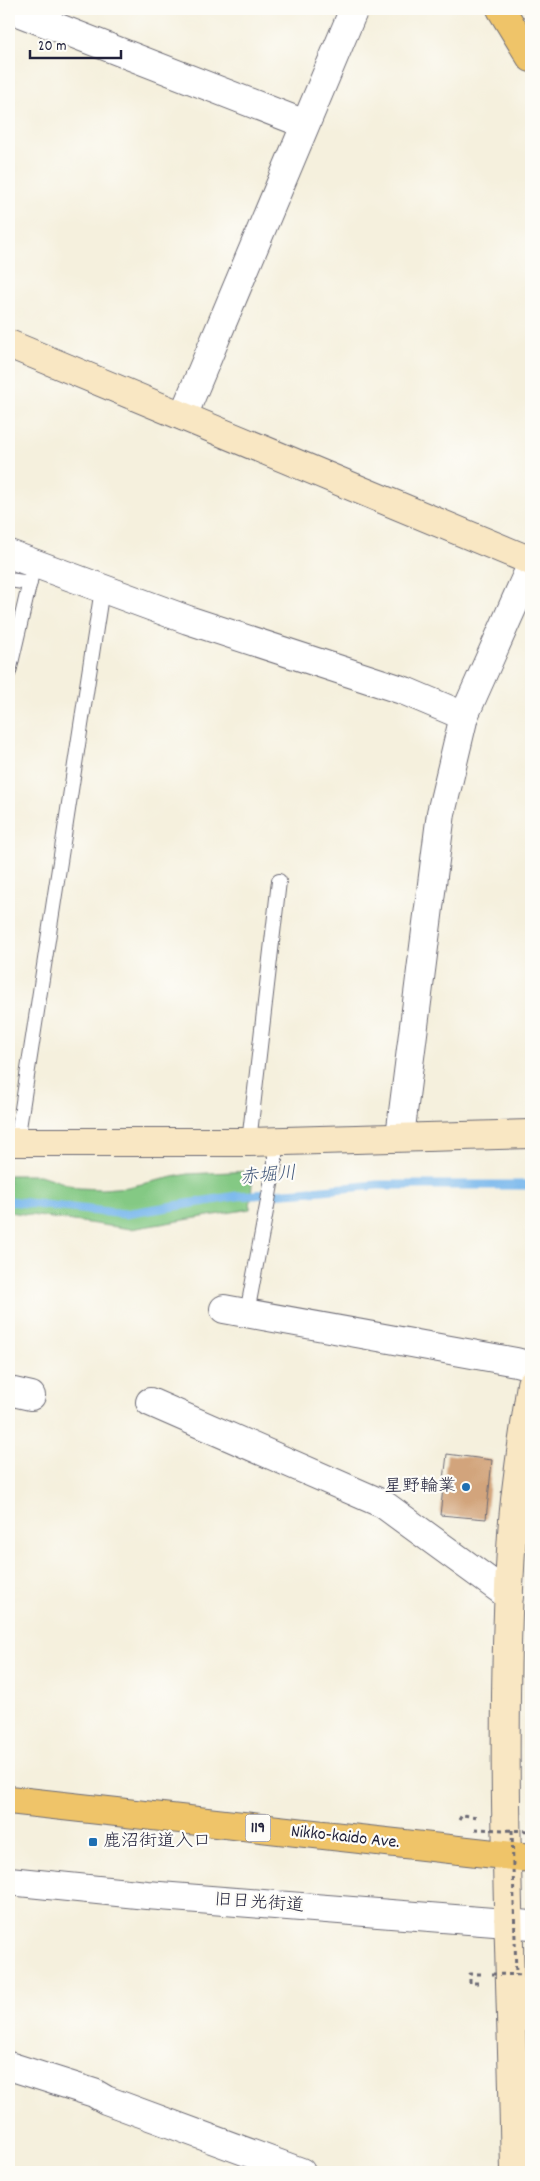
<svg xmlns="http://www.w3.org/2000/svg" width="540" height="2181" viewBox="0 0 540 2181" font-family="Dekko,'Klee One',sans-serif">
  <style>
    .green { fill: #84c984; stroke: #537660 }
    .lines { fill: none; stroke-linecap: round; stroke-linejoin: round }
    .stream { stroke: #78b7ec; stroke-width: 9 }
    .building { fill: #d2a47b }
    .lane-casing { stroke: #6c6a74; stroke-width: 16 }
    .street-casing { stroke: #6c6a74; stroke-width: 30 }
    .secondary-casing { stroke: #6c6a74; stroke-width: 30 }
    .highway-casing { stroke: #6c6a74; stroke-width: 30 }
    .path { stroke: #6c6a74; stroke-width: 3; stroke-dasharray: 4 4; stroke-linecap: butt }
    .lane { stroke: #fff; stroke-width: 14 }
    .street { stroke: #fff; stroke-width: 28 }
    .secondary { stroke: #f9e7c3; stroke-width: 28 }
    .highway { stroke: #efc469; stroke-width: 28 }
    .path-bridge { stroke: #6c6a74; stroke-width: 3; stroke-dasharray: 4 4; stroke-linecap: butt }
    .poi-dot { fill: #1f6fb2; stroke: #fdfcf7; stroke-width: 2 }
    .labels { text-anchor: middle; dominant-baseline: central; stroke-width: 4.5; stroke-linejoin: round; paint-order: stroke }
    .shield { fill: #fdfcf7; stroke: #646373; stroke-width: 1 }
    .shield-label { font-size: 16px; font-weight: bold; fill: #22223b }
    .poi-label { font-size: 18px; fill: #22223b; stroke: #fdfcf7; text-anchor: end }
    .street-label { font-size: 18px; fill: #22223b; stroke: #fdfcf7 }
    .water-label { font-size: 19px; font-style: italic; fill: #405679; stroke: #fdfcf7 }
  </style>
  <rect width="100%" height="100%" fill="#fdfcf7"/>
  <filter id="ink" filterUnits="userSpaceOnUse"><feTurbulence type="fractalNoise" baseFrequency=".02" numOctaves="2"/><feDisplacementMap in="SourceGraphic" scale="10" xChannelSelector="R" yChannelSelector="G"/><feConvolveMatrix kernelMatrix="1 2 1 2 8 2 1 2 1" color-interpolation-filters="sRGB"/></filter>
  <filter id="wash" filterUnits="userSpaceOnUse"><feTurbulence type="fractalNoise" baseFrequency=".0096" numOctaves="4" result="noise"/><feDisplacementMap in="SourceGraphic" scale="20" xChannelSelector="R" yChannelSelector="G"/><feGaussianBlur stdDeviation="1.12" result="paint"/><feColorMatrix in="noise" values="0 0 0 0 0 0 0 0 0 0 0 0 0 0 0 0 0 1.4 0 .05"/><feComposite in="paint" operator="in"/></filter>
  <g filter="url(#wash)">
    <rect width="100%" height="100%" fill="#f5f0dd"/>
    <polygon class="green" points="253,1171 250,1209 131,1229 9,1212 9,1175 40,1175 79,1188 102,1189 128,1187 187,1174"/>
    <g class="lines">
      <polyline class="stream" points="9,1201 125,1214 237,1196 301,1192 377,1185 531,1185"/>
    </g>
    <g id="blocks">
      <polygon class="building" points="447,1454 492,1460 486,1519 440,1515"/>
    </g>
  </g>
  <g filter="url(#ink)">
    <use href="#blocks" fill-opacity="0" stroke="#6c6a74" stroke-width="1"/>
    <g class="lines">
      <defs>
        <g id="lane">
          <polyline points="9,580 30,583"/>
          <polyline points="9,672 34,564"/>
          <polyline points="17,1141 102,589"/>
          <polyline points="249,1142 279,881"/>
          <polyline points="247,1313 275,1163 275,1140"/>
        </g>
        <g id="street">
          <polyline points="10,9 305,124"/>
          <polyline points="183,416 354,9"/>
          <polyline points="9,554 188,620 405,691 464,716"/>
          <polyline points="400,1136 441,813 464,716 531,566"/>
          <polyline points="224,1309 516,1362 531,1366"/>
          <polyline points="9,1391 31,1396"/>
          <polyline points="150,1402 383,1504 509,1596"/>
          <polyline points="9,1881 147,1895 531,1925"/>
          <polyline points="9,2066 94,2093 106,2100 301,2172"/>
        </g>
        <g id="secondary">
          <polyline points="9,344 531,561"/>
          <polyline points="9,1142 249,1142 531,1134"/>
          <path d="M515 2172C511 1960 498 1746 512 1534 515 1484 524 1434 531 1384"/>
        </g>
        <g id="highway">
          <polyline points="501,9 531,58"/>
          <polyline points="9,1800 531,1858"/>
        </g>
      </defs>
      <use href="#lane" class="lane-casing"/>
      <use href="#street" class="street-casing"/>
      <use href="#secondary" class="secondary-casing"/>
      <use href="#highway" class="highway-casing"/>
      <g class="path">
        <polyline points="459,1820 462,1815 478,1817"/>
        <polyline points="481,1974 470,1974 470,1983 482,1983"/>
      </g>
      <use href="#lane" class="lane"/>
      <use href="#street" class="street"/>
      <use href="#secondary" class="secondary"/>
      <use href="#highway" class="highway"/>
      <g class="path-bridge">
        <polyline points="475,1829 531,1831"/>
        <polyline points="512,1830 516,1975"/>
        <polyline points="492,1974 530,1975"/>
      </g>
    </g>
  </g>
  <g class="poi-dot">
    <circle cx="466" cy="1487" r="5"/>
    <rect x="88" y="1837" width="10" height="10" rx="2.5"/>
  </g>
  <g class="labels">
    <rect class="shield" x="245.5" y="1814.5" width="25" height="27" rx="4"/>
    <g class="shield-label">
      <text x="258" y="1828">119</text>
    </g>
    <g class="poi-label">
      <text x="456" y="1487">星野輪業</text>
      <text x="103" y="1842" text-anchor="start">鹿沼街道入口</text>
    </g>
    <g class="street-label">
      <text transform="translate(345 1838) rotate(6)">Nikko-kaido Ave.</text>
      <text transform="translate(259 1904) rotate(4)">旧日光街道</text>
    </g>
    <g class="water-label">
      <text transform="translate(268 1177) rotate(-5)">赤堀川</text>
    </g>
  </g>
  <rect width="540" height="2181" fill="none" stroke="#fdfcf7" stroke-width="30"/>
  <path d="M30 50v8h91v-8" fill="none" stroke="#22223b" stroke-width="2.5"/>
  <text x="38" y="50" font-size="15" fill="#22223b" stroke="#fdfcf7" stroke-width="4" paint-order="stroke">20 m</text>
</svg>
